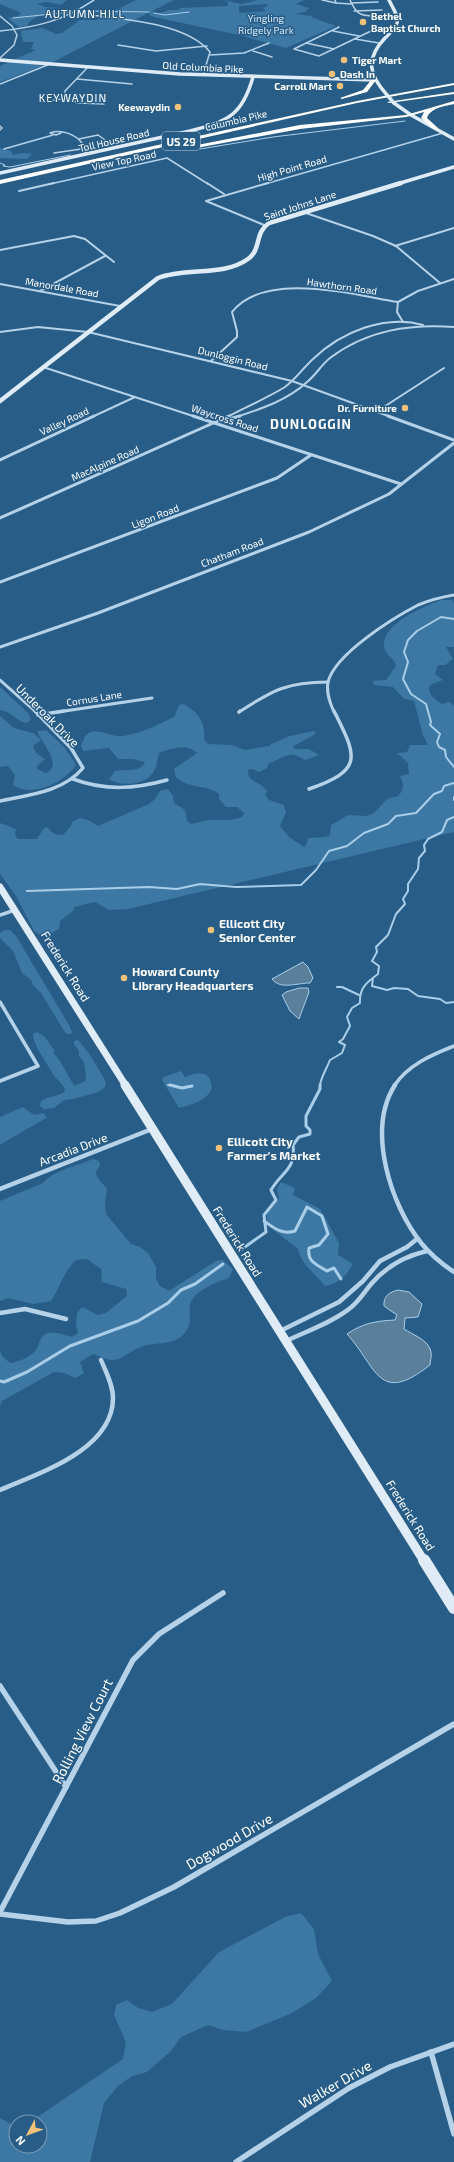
<svg xmlns="http://www.w3.org/2000/svg" width="454" height="2162" viewBox="0 0 454 2162" font-family="'Exo 2',sans-serif">
  <style>
    .green { fill: #3d77a4; fill-rule: evenodd }
    .water { fill: #5a7f9b; stroke: #a9cee9 }
    .lines { fill: none; stroke-linecap: round; stroke-linejoin: round }
    .stream-far2 { stroke: #a9cee9; stroke-width: 1 }
    .stream-far1 { stroke: #a9cee9; stroke-width: 2 }
    .stream { stroke: #a9cee9; stroke-width: 3 }
    .street-far5 { stroke: #b5d2e8; stroke-width: 1.5 }
    .street-far4 { stroke: #b5d2e8; stroke-width: 2 }
    .street-far3 { stroke: #b5d2e8; stroke-width: 3 }
    .street-far2 { stroke: #b5d2e8; stroke-width: 3.5 }
    .street-far1 { stroke: #b5d2e8; stroke-width: 4.5 }
    .street { stroke: #b5d2e8; stroke-width: 5.5 }
    .secondary-far4 { stroke: #dfecf7; stroke-width: 3.5 }
    .secondary-far3 { stroke: #dfecf7; stroke-width: 4.5 }
    .secondary-far2 { stroke: #dfecf7; stroke-width: 7 }
    .secondary-far1 { stroke: #dfecf7; stroke-width: 9 }
    .secondary { stroke: #dfecf7; stroke-width: 12 }
    .highway { fill: #fff; fill-rule: evenodd }
    .secondary-bridge { stroke: #dfecf7; stroke-width: 3.5 }
    .poi-dot { fill: #f0c17b; stroke: #285d88; stroke-width: 1.5 }
    .labels { text-anchor: middle; dominant-baseline: central; stroke-width: 3; stroke-linejoin: round; paint-order: stroke }
    .far-poi-label { font-size: 10px; font-weight: bold; fill: #fff; stroke: #285d88; text-anchor: start }
    .far-park-label { font-size: 10px; fill: #d8eaf7; stroke: #285d88 }
    .far-street-label { font-size: 10px; fill: #fff; stroke: #285d88 }
    .far-neighbourhood-label { font-size: 11px; letter-spacing: 1px; fill: #fff; stroke: #285d88 }
    .shield { fill: #285d88; stroke: #becedb; stroke-width: 1 }
    .shield-label { font-size: 11px; font-weight: bold; fill: #fff }
    .street-label { font-size: 12px; fill: #fff; stroke: #285d88 }
    .poi-label { font-size: 12px; font-weight: bold; fill: #fff; stroke: #285d88; text-anchor: start }
    .far-district-label { font-size: 13px; font-weight: bold; letter-spacing: 1px; fill: #fff; stroke: #285d88 }
    .near-street-label { font-size: 14px; fill: #fff; stroke: #285d88 }
  </style>
  <rect width="100%" height="100%" fill="#285d88"/>
  <g class="green">
    <path d="M0 0H67L61 5 47 2 37 4 45 7 60 8 45 9V10L68 14C56 14 33 12 27 26L19 27 8 18 18 16 21 13 0 4Z"/>
    <path d="M136 0H174L152 11 158 14 169 10H179L180 8 228 6V2L223 0 241 4 259 0H304L296 4 309 8 305 12 295 14 313 16 311 17 336 26 286 48 239 35 154 17 149 15 150 12 53 62 0 82V66L36 50 31 49 34 42H23L21 31 42 28 56 34 62 33 80 20H96ZM266 4 269 5 263 8 266 11 239 13V6Z"/>
    <polygon points="0,148 11,151 13,155 23,153 32,154 27,159 0,158"/>
    <path d="M441 600H452L454 603V647H446L453 659 445 665H438L435 674 443 680 432 684 429 687C429 696 435 699 442 704L450 702 454 706V832L128 909 109 910 95 902 74 907V910L60 921 59 929 52 933 40 935 34 931 16 896 0 874V823L16 829 15 835 18 839H37L44 828 47 827 54 834 63 835 71 826 72 822 80 818 90 821 98 826 105 823 149 804 155 799 160 791 168 789 173 796 174 803 185 810 187 821 191 824 208 820H230L242 817 244 813 237 807H226L219 799V794C207 784 188 789 176 777L174 769 197 753C186 743 172 748 159 753 157 760 157 768 152 774 144 785 119 787 109 779L115 771C125 769 140 773 145 762L133 759H118L109 748 83 751 81 745C84 741 84 735 89 733 99 728 111 737 122 736 140 734 157 725 174 717L179 705 183 704C198 711 206 723 204 740L208 744 232 745 245 750 270 746 271 744 290 736 314 731 316 733 314 735 292 747 296 749H309L319 755 305 760C289 749 284 758 268 764L267 768 259 772 252 769 248 770C247 783 262 782 267 791L265 795 269 800 284 805 286 812 280 826 289 837 304 847 306 845 308 838 326 837 330 835 331 825 348 815 367 816 374 813 387 799 398 796 402 791 403 784 400 776 409 774 408 763 397 753 407 752 410 745H428L423 735 414 701 403 698 393 687 374 685 373 681 386 680 396 666C395 658 385 656 384 646 382 623 424 607 441 600Z"/>
    <path d="M0 687 29 714 31 720 26 723C16 721 11 711 0 710Z"/>
    <path d="M0 716 14 728 33 733 41 740 33 746 36 753 45 759 37 766V769L46 773C64 764 41 743 37 731L46 730 65 748 76 765C64 783 32 798 13 785L15 775 8 766 0 767Z"/>
    <polygon points="4,930 10,930 16,936 69,1025 72,1032 71,1034 66,1034 41,993 33,985 31,980 22,973 13,951 0,938 0,933"/>
    <path d="M36 1032C46 1034 50 1046 55 1051L53 1052 60 1061 74 1086 84 1082 86 1078 84 1062 79 1056V1051L74 1044V1041L78 1040 88 1052 104 1078 106 1084 104 1088 98 1092 73 1099 64 1100 54 1108 44 1109 40 1106 41 1101C48 1096 57 1097 65 1092 65 1084 56 1080 53 1074 48 1065 32 1043 33 1034Z"/>
    <path d="M181 1071 185 1077C194 1073 209 1070 211 1083 212 1086 212 1090 210 1092 203 1102 190 1105 179 1108L162 1080 164 1077Z"/>
    <path d="M23 1107 34 1115 43 1113 47 1117C44 1120 7 1140 0 1145V1117Z"/>
    <path d="M93 1159 99 1161 100 1165 96 1172 97 1177 107 1189 105 1204 106 1214 131 1244 140 1247 148 1253 156 1267V1279L160 1286 169 1291 216 1261 222 1260 233 1269 229 1278C217 1282 197 1289 191 1302 187 1312 194 1319 186 1331 176 1347 155 1341 141 1347 131 1350 122 1361 111 1360 105 1359 99 1356 93 1354L80 1362 84 1373 76 1378 64 1373 54 1372 2 1401 0 1406V1350L2 1356 10 1363C19 1362 33 1356 37 1348 40 1342 40 1336 48 1333 55 1331 65 1335 72 1337L78 1333 76 1324 77 1313 82 1307 98 1315 106 1313 127 1296 126 1289 102 1282 101 1269 87 1259 76 1260C62 1274 61 1286 51 1301L33 1304 8 1298 0 1301V1201L43 1183C54 1170 77 1166 93 1159Z"/>
    <path d="M281 1182 295 1188 293 1195 320 1209 339 1243 338 1255 353 1264C346 1276 340 1283 325 1286 315 1273 302 1266 298 1249L267 1225V1214L279 1199 277 1189Z"/>
    <polygon points="301,1913 314,1929 318,1954 332,1981 316,1998 290,2014 246,2032 223,2030 208,2025 181,2037 171,2051 147,2072 132,2076 118,2086 104,2103 90,2162 0,2162 0,2118 11,2124 16,2123 16,2146 40,2146 40,2122 19,2122 39,2116 123,2059 126,2042 114,2015 116,2005 127,2000 138,2008 152,2012 172,2004 219,1952 285,1917"/>
  </g>
  <g class="water">
    <path d="M303 962 308 967 313 978 310 983C297 983 280 990 272 979Z"/>
    <polygon points="299,988 308,988 309,992 299,1019 290,1011 282,995 286,992"/>
    <path d="M398 1290 409 1292 422 1304 418 1317 405 1318 404 1329C413 1335 429 1340 431 1352 432 1356 430 1361 430 1365 378 1406 377 1367 347 1334 363 1323 376 1321 395 1320L397 1315 384 1306C383 1296 390 1292 398 1290Z"/>
  </g>
  <g class="lines">
    <g class="stream-far2">
      <polyline points="83,11 149,12"/>
      <polyline points="154,13 165,15 189,12"/>
      <polyline points="13,18 71,12"/>
      <polyline points="200,149 273,137 405,121"/>
      <polyline points="0,163 5,165 3,166 10,167 70,155"/>
    </g>
    <g class="stream-far1">
      <polyline points="454,619 441,617 417,631 408,640 404,652 408,662 403,679 411,694 426,704 431,722 430,725 440,734 437,742 439,747 445,750 446,757 454,767"/>
      <polyline points="454,797 454,800"/>
      <polyline points="27,891 149,887 177,889 200,884 236,887 301,885 316,870 329,851 347,846 364,833 388,824 396,816 416,813 434,794 442,791 444,786 454,783"/>
      <polyline points="373,978 372,986 387,990 394,988 408,989 418,996 440,999 446,1003 454,1002"/>
      <polyline points="337,987 342,987 359,995"/>
      <polyline points="168,1085 174,1086"/>
      <polyline points="190,1086 192,1086"/>
      <path d="M320 1086C320 1079 327 1068 330 1060L342 1053 345 1045 339 1042 343 1039 350 1026 347 1017 352 1008 360 1003C359 988 367 982 378 974L379 966 372 961 377 952 376 947 388 935 396 914 405 904 403 899 408 891V884L418 869 419 858 425 851 424 845 428 839 442 832 447 820 454 817"/>
    </g>
    <g class="stream">
      <polyline points="170,1085 182,1088 192,1086"/>
      <path d="M264 1221C274 1228 282 1235 295 1231L307 1207 322 1216 328 1234 319 1245 309 1248C307 1262 316 1264 327 1271L334 1268 341 1279"/>
      <path d="M242 1249 266 1232 264 1215 276 1200 271 1190C282 1171 296 1170 293 1145L299 1137 310 1134V1130L306 1126V1116L320 1089V1085"/>
      <polyline points="0,1381 4,1382 27,1372 70,1346 138,1321 168,1303 181,1290 195,1284 223,1264"/>
    </g>
    <g class="street-far5">
      <polyline points="322,0 336,3"/>
      <polyline points="335,0 336,3 351,4"/>
      <path d="M350 0C356 13 359 16 374 16"/>
      <polyline points="351,3 378,2"/>
      <polyline points="354,11 382,10"/>
      <path d="M74 13C112 18 185 21 210 52L203 75"/>
      <polyline points="396,15 374,16 397,17"/>
      <polyline points="0,16 12,26 17,35 14,45 0,58"/>
      <polyline points="339,27 294,49 319,56 371,31"/>
      <path d="M0 31C38 27 62 21 94 0"/>
      <polyline points="333,31 359,36"/>
      <polyline points="355,39 379,43"/>
      <polyline points="306,43 334,49"/>
      <polyline points="118,45 156,51 207,46"/>
      <polyline points="253,51 272,57"/>
      <polyline points="210,55 244,53 269,43"/>
      <polyline points="88,67 65,91 65,96 78,103 104,104"/>
      <polyline points="77,79 132,84"/>
      <polyline points="0,84 50,64"/>
      <polyline points="50,101 67,98"/>
      <polyline points="0,126 2,128 0,130"/>
      <path d="M61 133 56 135 50 133C61 129 75 134 82 143V150L86 154"/>
      <polyline points="79,139 98,135 108,142"/>
      <polyline points="4,149 53,135"/>
      <polyline points="54,153 81,149"/>
      <polyline points="50,184 167,158 208,184"/>
      <polyline points="265,184 443,133"/>
    </g>
    <g class="street-far4">
      <polyline points="207,183 224,194"/>
      <polyline points="19,191 54,183"/>
      <polyline points="303,212 373,236 396,246 440,283"/>
      <polyline points="264,225 206,201 268,183"/>
      <polyline points="395,246 454,228"/>
      <polyline points="0,250 74,236 85,239 114,262"/>
      <polyline points="0,284 120,306"/>
      <polyline points="40,291 105,256"/>
      <polyline points="403,322 397,312 398,302 418,291 454,279"/>
      <polyline points="0,332 38,327 88,332 292,381 391,417"/>
      <path d="M211 361 237 337V331L232 312C265 270 353 295 398 302"/>
      <polyline points="43,367 196,417"/>
      <polyline points="376,412 444,368"/>
      <polyline points="92,417 135,397"/>
      <path d="M227 417C246 407 267 398 285 387 296 379 303 368 313 359 341 332 385 314 423 325"/>
      <path d="M236 417C261 409 288 400 307 382 316 375 321 365 330 358 367 330 409 324 454 327"/>
    </g>
    <g class="street-far3">
      <polyline points="193,416 401,484"/>
      <polyline points="388,416 454,440"/>
      <polyline points="222,421 240,416"/>
      <polyline points="0,460 94,416"/>
      <polyline points="0,518 229,416"/>
      <polyline points="0,582 277,478 311,455"/>
      <polyline points="0,647 98,613 309,532 389,494 454,443"/>
      <polyline points="0,680 36,712"/>
      <polyline points="58,712 152,698"/>
      <path d="M239 712C273 690 287 682 328 682"/>
      <path d="M334 712C330 703 326 693 328 682 335 654 393 618 418 605 430 600 442 597 454 595"/>
    </g>
    <g class="street-far2">
      <polyline points="239,712 240,711"/>
      <polyline points="38,715 64,711"/>
      <path d="M73 779C105 791 135 789 167 780"/>
      <path d="M309 789C364 770 357 757 334 711"/>
      <path d="M0 801C29 795 63 792 83 768L71 748 35 711"/>
      <polyline points="0,915 15,910"/>
      <polyline points="0,1002 38,1066 0,1081"/>
      <path d="M394 1086C408 1065 431 1055 454 1046"/>
    </g>
    <g class="street-far1">
      <path d="M395 1085C366 1130 391 1206 422 1244 431 1255 442 1264 454 1272"/>
      <polyline points="0,1189 152,1129"/>
      <polyline points="0,1313 25,1309 66,1319"/>
      <polyline points="280,1331 339,1302 363,1281 380,1261 407,1247 417,1239"/>
      <path d="M286 1341C307 1331 331 1323 349 1309 359 1302 364 1292 372 1283 387 1266 405 1256 427 1251"/>
      <path d="M0 1490C39 1473 113 1450 113 1398 113 1385 106 1372 101 1360"/>
    </g>
    <g class="street">
      <polyline points="0,1686 66,1787"/>
      <polyline points="0,1912 133,1660 159,1634 223,1593"/>
      <polyline points="0,1914 68,1922 96,1921 120,1913 174,1887 454,1724"/>
      <polyline points="431,2052 454,2134"/>
      <polyline points="236,2162 349,2088 390,2067 454,2044"/>
    </g>
    <g class="secondary-far4">
      <polyline points="0,60 180,74 374,80"/>
      <path d="M387 95C369 75 365 59 385 38 389 34 395 29 397 23 399 16 392 7 389 0"/>
      <polyline points="394,103 411,115 454,139"/>
      <path d="M0 173 190 131C228 121 242 116 253 77"/>
      <polyline points="397,184 454,167"/>
    </g>
    <path class="secondary-far3" d="M0 401 158 278C186 267 223 277 248 259 262 249 254 233 269 223L401 183"/>
    <polyline class="secondary-far2" points="0,887 126,1086"/>
    <polyline class="secondary-far1" points="125,1085 424,1561"/>
    <polyline class="secondary" points="424,1560 454,1608"/>
    <g class="highway">
      <polygon points="372,79 376,80 367,92 342,99 340,98 363,90"/>
      <polygon points="454,83 454,85 357,103 0,184 0,180 357,101"/>
      <polygon points="454,92 454,94 389,103 387,102"/>
      <path d="M454 101V104C445 106 430 108 427 118L438 128 435 130 421 118 424 112 406 117 300 129 185 150 182 148 300 125 406 115Z"/>
    </g>
    <polyline class="secondary-bridge" points="387,95 394,103"/>
  </g>
  <g class="poi-dot">
    <circle cx="363" cy="22" r="4"/>
    <circle cx="344" cy="60" r="4"/>
    <circle cx="332" cy="74" r="4"/>
    <circle cx="340" cy="86" r="4"/>
    <circle cx="178" cy="107" r="4"/>
    <circle cx="405" cy="408" r="4"/>
    <circle cx="211" cy="930" r="4"/>
    <circle cx="124" cy="978" r="4"/>
    <circle cx="219" cy="1148" r="4"/>
  </g>
  <g class="labels">
    <g class="far-poi-label">
      <text x="371" y="16">Bethel<tspan x="371" dy="12">Baptist Church</tspan></text>
      <text x="352" y="60">Tiger Mart</text>
      <text x="340" y="74">Dash In</text>
      <text x="332" y="86" text-anchor="end">Carroll Mart</text>
      <text x="170" y="107" text-anchor="end">Keewaydin</text>
      <text x="397" y="408" text-anchor="end">Dr. Furniture</text>
    </g>
    <g class="far-park-label">
      <text x="266" y="18">Yingling<tspan x="266" dy="12">Ridgely Park</tspan></text>
    </g>
    <g class="far-street-label">
      <text transform="translate(203 67) rotate(3)">Old Columbia Pike</text>
      <text transform="translate(236 120) rotate(-13)">Columbia Pike</text>
      <text transform="translate(114 140) rotate(-13)">Toll House Road</text>
      <text transform="translate(124 160) rotate(-12)">View Top Road</text>
      <text transform="translate(292 168) rotate(-16)">High Point Road</text>
      <text transform="translate(300 205) rotate(-18)">Saint Johns Lane</text>
      <text transform="translate(342 286) rotate(8)">Hawthorn Road</text>
      <text transform="translate(62 287) rotate(10)">Manordale Road</text>
      <text transform="translate(233 358) rotate(14)">Dunloggin Road</text>
      <text transform="translate(225 418) rotate(18)">Waycross Road</text>
      <text transform="translate(64 421) rotate(-25)">Valley Road</text>
      <text transform="translate(105 463) rotate(-24)">MacAlpine Road</text>
      <text transform="translate(155 516) rotate(-21)">Ligon Road</text>
      <text transform="translate(232 552) rotate(-21)">Chatham Road</text>
      <text transform="translate(94 698) rotate(-9)">Cornus Lane</text>
    </g>
    <g class="far-neighbourhood-label">
      <text x="85" y="13">AUTUMN HILL</text>
      <text x="73" y="97">KEYWAYDIN</text>
    </g>
    <rect class="shield" x="162" y="132" width="38" height="18" rx="3"/>
    <g class="shield-label">
      <text x="181" y="141">US 29</text>
    </g>
    <g class="street-label">
      <text transform="translate(48 715) rotate(45)">Underoak Drive</text>
      <text transform="translate(66 966) rotate(58)">Frederick Road</text>
      <text transform="translate(73 1149) rotate(-21)">Arcadia Drive</text>
      <text transform="translate(238 1241) rotate(58)">Frederick Road</text>
      <text transform="translate(411 1515) rotate(58)">Frederick Road</text>
    </g>
    <g class="poi-label">
      <text x="219" y="923">Ellicott City<tspan x="219" dy="14">Senior Center</tspan></text>
      <text x="132" y="971">Howard County<tspan x="132" dy="14">Library Headquarters</tspan></text>
      <text x="227" y="1141">Ellicott City<tspan x="227" dy="14">Farmer's Market</tspan></text>
    </g>
    <g class="far-district-label">
      <text x="311" y="424">DUNLOGGIN</text>
    </g>
    <g class="near-street-label">
      <text transform="translate(82 1731) rotate(-63)">Rolling View Court</text>
      <text transform="translate(229 1841) rotate(-30)">Dogwood Drive</text>
      <text transform="translate(335 2084) rotate(-30)">Walker Drive</text>
    </g>
  </g>
  <g transform="translate(28 2134) rotate(229)"><circle r="19" fill="#285d88" stroke="#7e9eb8"/>
  <path d="M0-3L7 15L0 10L-7 15Z" fill="#f0c17b"/>
  <text y="-6" font-size="11" font-weight="bold" text-anchor="middle" fill="#ffffff">N</text>
  </g>
</svg>
